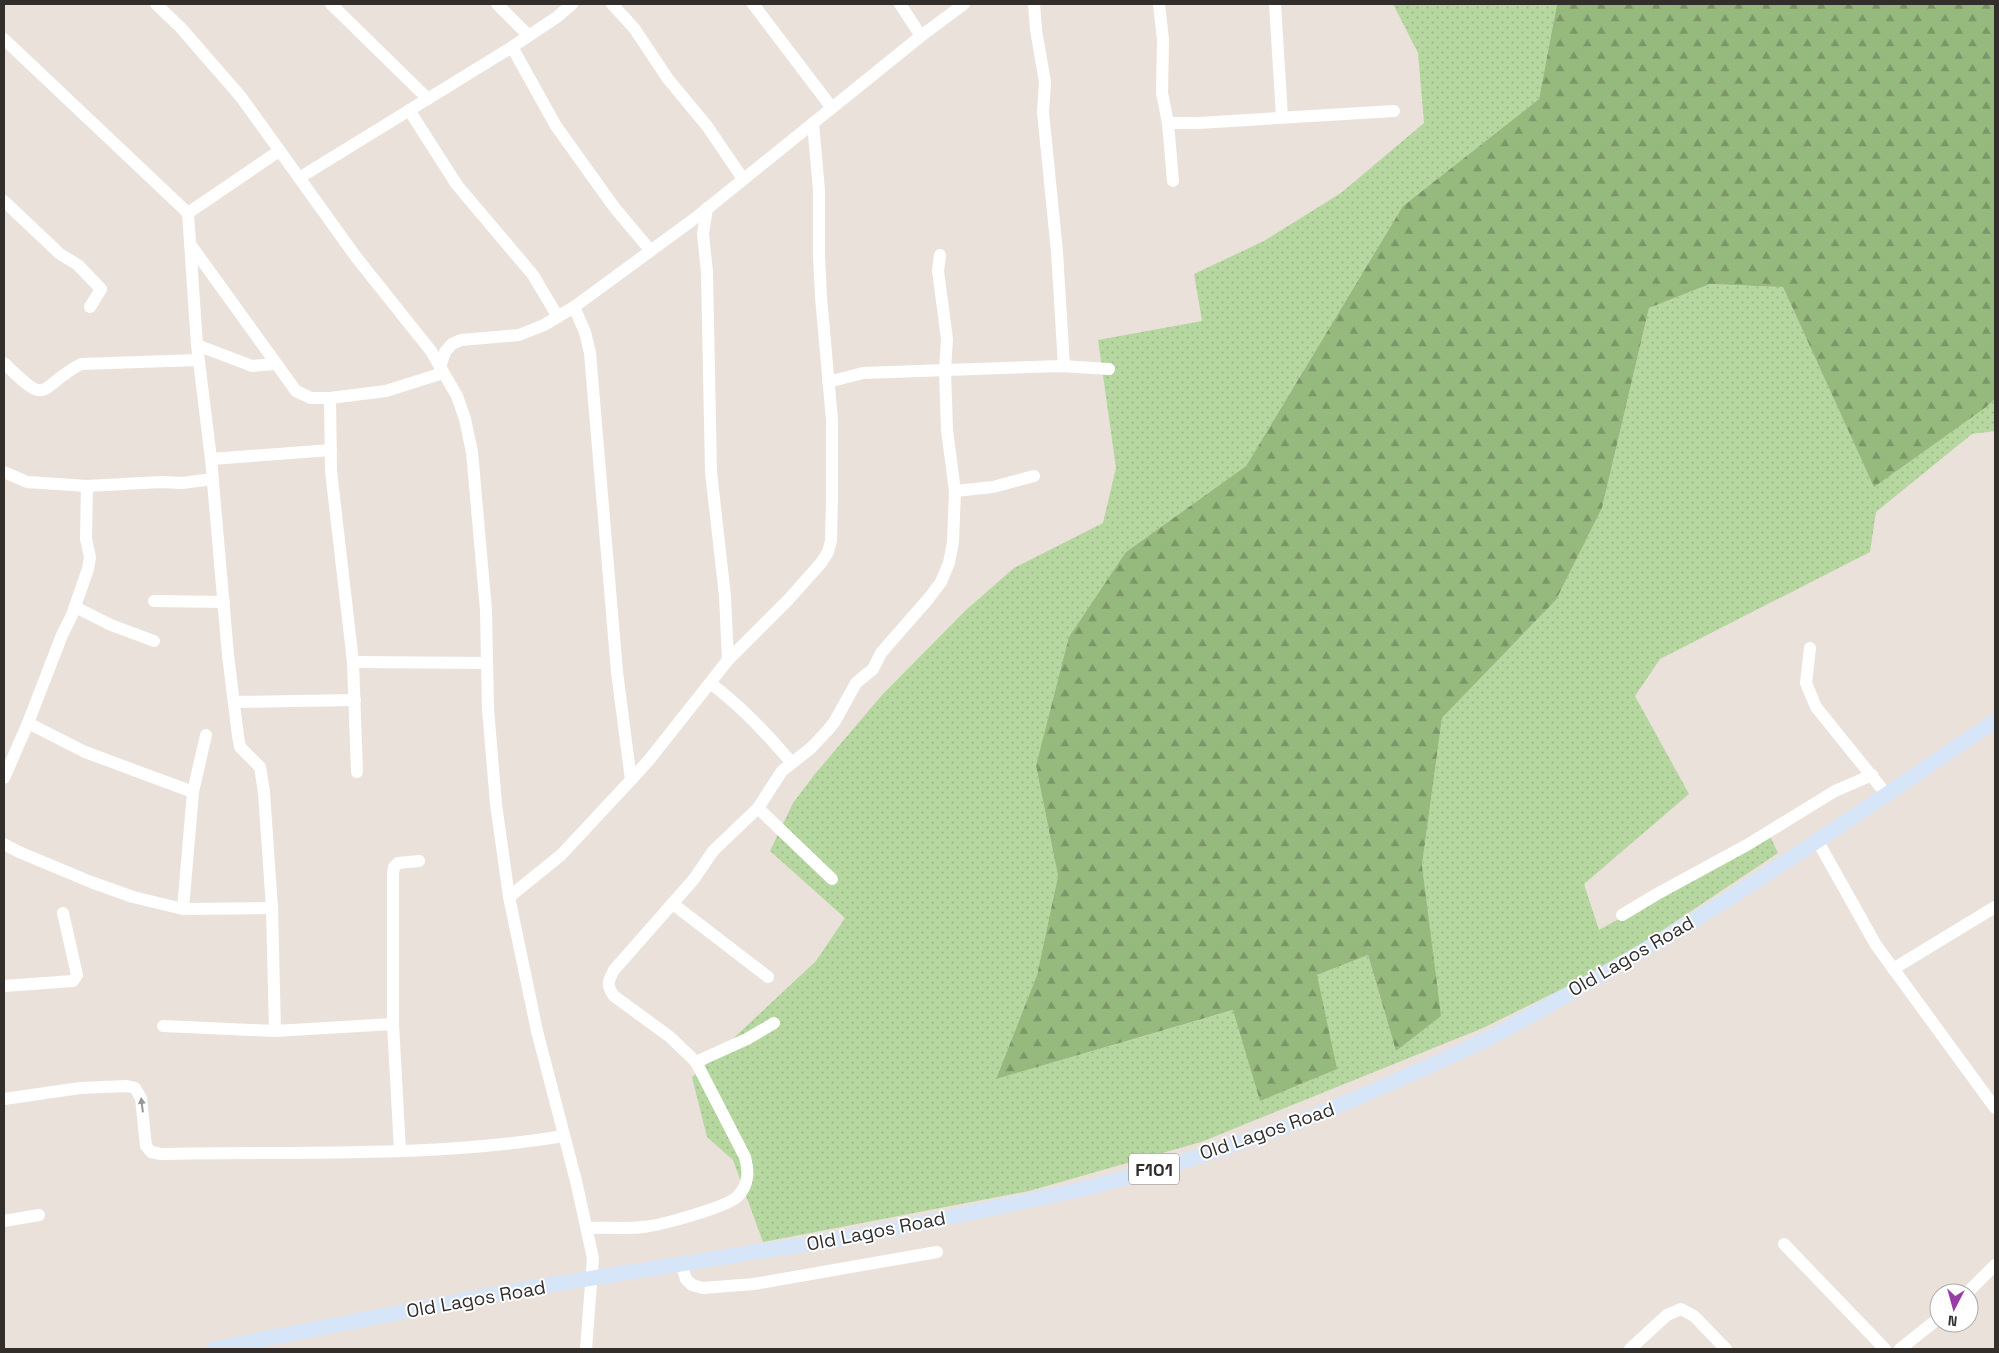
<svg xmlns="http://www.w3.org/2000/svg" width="1999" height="1353" viewBox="0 0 1999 1353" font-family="'Space Grotesk',sans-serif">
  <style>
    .grass { fill: url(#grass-dots) }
    .forest { fill: url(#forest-firs) }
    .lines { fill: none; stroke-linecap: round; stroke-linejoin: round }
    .minor { stroke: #fff; stroke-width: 12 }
    .major { stroke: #d6e5f8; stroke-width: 15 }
    .oneway { fill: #989696 }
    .labels { text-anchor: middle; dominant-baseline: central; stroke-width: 4; stroke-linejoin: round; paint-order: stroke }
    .shield { fill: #fff; stroke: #6f6d6b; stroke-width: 1 }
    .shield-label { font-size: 18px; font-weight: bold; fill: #312e2c }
    .street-label { font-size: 19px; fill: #312e2c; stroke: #fff }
  </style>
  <defs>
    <pattern id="grass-dots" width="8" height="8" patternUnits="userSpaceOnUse" patternTransform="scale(1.25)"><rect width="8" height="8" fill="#b6d79f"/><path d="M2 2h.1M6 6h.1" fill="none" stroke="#9db989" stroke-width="1.8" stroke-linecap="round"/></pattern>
    <pattern id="forest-firs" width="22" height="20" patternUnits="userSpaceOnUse" patternTransform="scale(1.25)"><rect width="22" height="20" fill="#96b97d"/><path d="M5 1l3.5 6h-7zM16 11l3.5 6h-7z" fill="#7b9767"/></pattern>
  </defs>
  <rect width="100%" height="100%" fill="#eae1db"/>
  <polygon class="grass" points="1393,4 1557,4 1539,99 1403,206 1246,466 1126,552 1036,766 1058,876 1037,975 996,1079 1234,1010 1260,1101 1317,975 1368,955 1396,1051 1440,1016 1422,865 1442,718 1556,600 1602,508 1649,308 1710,284 1783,287 1874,486 1985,408 1995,399 1995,431 1972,434 1876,512 1870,552 1660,659 1635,696 1689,794 1584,884 1599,930 1770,836 1778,853 1609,966 1483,1028 1201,1142 1029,1191 763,1242 733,1160 707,1137 692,1077 816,961 845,918 770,851 793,803 815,774 882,695 966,610 1014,568 1103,523 1116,468 1098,340 1202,321 1194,274 1264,241 1341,193 1424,123 1418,53"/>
  <polygon class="forest" points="1557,4 1995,4 1995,399 1985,408 1874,487 1783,287 1710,284 1649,308 1602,508 1556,600 1442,718 1422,865 1441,1016 1396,1051 1368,955 1317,975 1337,1069 1260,1101 1233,1010 996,1079 1037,975 1058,876 1036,766 1069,637 1126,552 1246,466 1403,206 1539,99"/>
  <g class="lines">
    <g class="minor">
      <polyline points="156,4 181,28 241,97 356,257 431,351 457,396 465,419 472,452 486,610 488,709 496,804 509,897 537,1031 576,1181 593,1258 586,1349"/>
      <polyline points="331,4 428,99"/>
      <polyline points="497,4 528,35"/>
      <polyline points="612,4 634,28 668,79 707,126 743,179"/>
      <polyline points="753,4 832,108"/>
      <polyline points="900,4 921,36"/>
      <polyline points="1034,4 1036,30 1045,82 1043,112 1057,252 1064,366"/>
      <polyline points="1159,4 1163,40 1162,93 1168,123 1173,181"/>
      <polyline points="1275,4 1282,117"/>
      <polyline points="4,39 188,213 197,345 211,459 228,655 238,736 240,747 260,767 264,792 272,908 275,1031"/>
      <polyline points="512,47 556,126 614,207 650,250"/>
      <polyline points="409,110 457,185 533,275 558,317"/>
      <polyline points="1168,123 1198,123 1394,111"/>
      <polyline points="299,178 512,47 557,17 572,4"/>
      <polyline points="4,201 60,254 78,265 101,289 90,307"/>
      <polyline points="707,208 703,234 707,272 711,472 725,596 728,660"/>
      <polyline points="188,213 279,151"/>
      <polyline points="190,244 296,391 311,398 330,398"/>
      <polyline points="574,307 585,332 590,353 617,672 631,780"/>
      <polyline points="197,345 252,366 275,364"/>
      <path d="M4 363C51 409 36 388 81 364L198 360"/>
      <polyline points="440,367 445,352 452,344 461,340 519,335 544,325 574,307 698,216 921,36 964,4"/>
      <polyline points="828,382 863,373 1061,366 1109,369"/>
      <polyline points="211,459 331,450"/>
      <polyline points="4,472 27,482 87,486 161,482 182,483 213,479"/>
      <polyline points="955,491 993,487 1034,476"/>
      <polyline points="154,601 224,602"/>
      <polyline points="75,607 111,625 154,641"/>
      <polyline points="1810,648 1806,683 1816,707 1887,795"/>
      <polyline points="353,662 487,663"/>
      <path d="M710 683C741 706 766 733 791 762"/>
      <polyline points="234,702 355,700"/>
      <polyline points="28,723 85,752 193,792"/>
      <polyline points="357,772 353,662 331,471 330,398 386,391 443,373"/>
      <polyline points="4,778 28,723 62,635 72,615 88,569 90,557 86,539 87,486"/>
      <polyline points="758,808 832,879"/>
      <polyline points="1817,840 1876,945 1995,1108"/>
      <polyline points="4,844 19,852 91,882 133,897 183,909 272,908"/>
      <polyline points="509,897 561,855 631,780 649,760 728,660 788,600 821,563 828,552 831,541 832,499 832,420 821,297 819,256 819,190 813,123"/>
      <polyline points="673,904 768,977"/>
      <polyline points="183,909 193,792 206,735"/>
      <polyline points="1622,915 1657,894 1747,845 1835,791 1872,775"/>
      <polyline points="1893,969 1995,907"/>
      <polyline points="4,986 73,981 77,975 63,913"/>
      <polyline points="163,1026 275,1031 393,1024"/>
      <polyline points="696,1062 747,1039 774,1023"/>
      <path d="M4 1099 80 1088 127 1086 135 1088 141 1098 146 1146 151 1152 161 1154C296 1151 431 1158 564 1136"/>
      <polyline points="400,1151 393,1024 393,873 394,867 398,863 419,861"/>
      <polyline points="4,1221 39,1215"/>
      <path d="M587 1228C605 1227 625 1229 644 1227 661 1225 728 1207 738 1196 749 1184 749 1172 745 1157L696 1062 670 1037 614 996C606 985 608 981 614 970L694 879 713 851 758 808 782 771 811 748 828 730 835 721 856 683 873 669 881 653 929 598 941 582 949 563 953 542 955 491 947 430 945 371 947 339 938 271 940 255"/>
      <polyline points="1784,1244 1885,1349"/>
      <polyline points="681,1263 686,1279 692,1285 703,1288 754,1284 937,1252"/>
      <polyline points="1967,1293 1995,1265"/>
      <polyline points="1630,1349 1667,1315 1681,1309 1694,1316 1726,1349"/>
      <polyline points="1900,1349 1939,1318"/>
    </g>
    <path class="major" d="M213 1349 500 1293 774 1249C841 1241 908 1226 974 1212 1016 1203 1058 1195 1099 1185 1207 1158 1311 1120 1411 1074 1448 1058 1486 1041 1521 1021 1592 981 1662 941 1731 897 1820 841 1907 780 1995 721"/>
  </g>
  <defs><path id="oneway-solid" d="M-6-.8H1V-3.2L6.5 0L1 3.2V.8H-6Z" transform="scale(1.25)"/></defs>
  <use class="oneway" href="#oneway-solid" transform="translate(142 1105) rotate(-97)"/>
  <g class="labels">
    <rect class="shield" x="1129" y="1153.5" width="50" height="31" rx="4"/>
    <g class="shield-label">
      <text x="1154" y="1169">F101</text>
    </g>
    <g class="street-label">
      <text transform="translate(1631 956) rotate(-30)">Old Lagos Road</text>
      <text transform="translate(1267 1131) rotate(-19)">Old Lagos Road</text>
      <text transform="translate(876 1231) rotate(-11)">Old Lagos Road</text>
      <text transform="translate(476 1299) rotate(-10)">Old Lagos Road</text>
    </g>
  </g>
  <rect width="1999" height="1353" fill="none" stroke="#312e2c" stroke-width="10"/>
  <g transform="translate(1954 1308) rotate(186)"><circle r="24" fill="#ffffff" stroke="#adabab"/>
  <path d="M0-4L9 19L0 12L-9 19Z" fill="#993ca6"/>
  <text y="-8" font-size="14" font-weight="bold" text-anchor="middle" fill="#312e2c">N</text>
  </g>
</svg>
